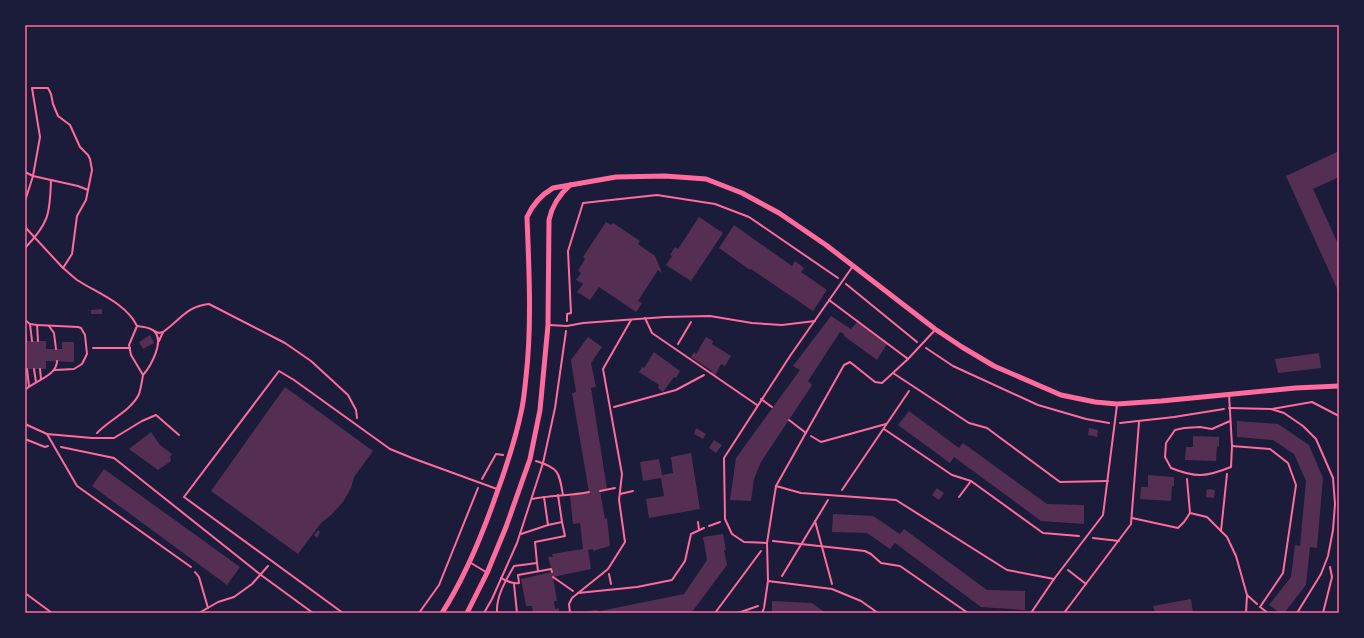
<svg xmlns="http://www.w3.org/2000/svg" width="1364" height="638" viewBox="0 0 1364 638" font-family="Manrope,sans-serif">
  <style>
    .building { fill: #542f53 }
    .lines { fill: none; stroke-linecap: round; stroke-linejoin: round }
    .path { stroke: #ff6b9d; stroke-width: 2 }
    .service { stroke: #ff6b9d; stroke-width: 2 }
    .tertiary { stroke: #ff6b9d; stroke-width: 5 }
    .neatline { fill: none; stroke: #ff6b9d; stroke-width: 1.5 }
  </style>
  <rect width="100%" height="100%" fill="#1b1b3a"/>
  <g class="building">
    <polygon points="1339,151 1339,177 1313,189 1339,246 1339,293 1286,176"/>
    <polygon points="699,217 723,233 691,281 666,265 672,256 670,255 675,247 678,249"/>
    <polygon points="606,222 611,225 613,223 640,241 638,244 655,256 662,273 658,270 638,301 642,303 636,312 599,287 590,300 577,292 583,284 576,280 581,273 578,271 585,259 583,257"/>
    <polygon points="734,225 792,266 795,261 804,268 801,272 827,290 813,311 751,269 750,270 719,248"/>
    <polygon points="102,309 102,314 91,314 91,310"/>
    <polygon points="831,316 851,329 857,322 887,344 877,360 844,336 844,334 840,332 808,381 812,385 761,462 754,479 751,501 730,500 736,458 800,370 793,366"/>
    <polygon points="150,335 154,343 143,349 139,342"/>
    <polygon points="588,337 602,347 591,363 596,387 591,388 607,489 600,491 605,519 607,518 610,546 593,551 593,549 588,550 591,569 553,577 557,601 554,601 555,609 559,608 559,613 533,613 532,606 526,606 521,579 552,572 548,557 553,557 552,554 583,549 580,523 573,524 570,496 589,492 572,393 576,392 571,360"/>
    <polygon points="706,337 713,341 712,344 731,356 725,366 721,364 715,376 711,373 712,371 691,357 694,352 696,354"/>
    <polygon points="25,341 46,341 46,349 62,349 62,342 74,342 74,362 46,361 46,369 25,369"/>
    <polygon points="654,352 680,371 676,378 674,377 663,392 658,388 659,385 639,372 642,367 644,368"/>
    <polygon points="1319,353 1321,368 1278,373 1275,359"/>
    <polygon points="285,387 373,451 354,477 351,488 343,502 331,515 321,523 298,554 211,491"/>
    <polygon points="909,411 959,448 963,443 1047,504 1084,505 1084,524 1041,521 954,457 950,463 898,425"/>
    <polygon points="1237,421 1278,424 1309,445 1323,478 1317,548 1310,547 1306,585 1284,613 1280,613 1269,605 1291,577 1295,545 1300,546 1306,481 1294,454 1273,440 1237,437"/>
    <polygon points="696,428 706,434 703,439 694,434"/>
    <polygon points="1089,428 1098,430 1097,437 1088,435"/>
    <polygon points="151,432 160,445 172,454 170,457 171,461 158,470 129,449"/>
    <polygon points="1193,436 1219,437 1219,447 1217,446 1216,461 1185,460 1186,447 1193,447"/>
    <polygon points="714,440 722,445 716,453 709,448"/>
    <polygon points="691,453 700,509 649,518 646,499 664,496 661,478 643,481 640,462 659,459 662,475 673,473 671,457"/>
    <polygon points="104,469 240,567 227,585 92,486"/>
    <polygon points="1148,475 1174,477 1174,486 1172,486 1171,501 1140,499 1141,487 1148,487"/>
    <polygon points="937,488 944,493 939,500 932,495"/>
    <polygon points="1207,489 1215,490 1214,498 1206,497"/>
    <polygon points="833,514 873,516 900,534 904,529 987,590 1025,591 1025,610 981,607 895,543 890,549 867,533 832,532"/>
    <polygon points="318,530 320,532 317,538 314,535"/>
    <polygon points="723,534 726,550 724,550 727,565 692,612 581,613 595,610 600,611 684,594 707,560 703,537"/>
    <polygon points="1191,599 1193,613 1155,613 1153,606"/>
    <polygon points="772,601 812,603 826,613 772,613"/>
  </g>
  <g class="lines">
    <g class="path">
      <path d="M25 172 33 176 51 180C50 214 49 223 25 248"/>
      <polyline points="25,201 33,176 40,137 32,88 48,88 51,94 53,104 58,116 70,125 80,147 88,155 90,159 92,170 88,190"/>
      <polyline points="25,227 63,268 72,254 77,216 86,200 88,190 78,186 51,180"/>
      <path d="M63 268C68 272 72 276 77 280 97 293 126 303 137 326L129 345 131 355 143 375C142 381 141 388 139 394 131 411 110 419 97 433"/>
      <polyline points="846,284 917,342"/>
      <polyline points="567,321 567,314 571,313 568,251 583,203 657,195 715,204 749,217 838,278"/>
      <path d="M137 326C142 327 151 327 155 332 164 342 151 366 143 375"/>
      <path d="M154 331 159 333 163 332C180 320 187 306 209 304L285 343 311 361 348 395 356 410 357 418"/>
      <polyline points="159,341 163,332"/>
      <polyline points="678,344 691,322"/>
      <polyline points="93,348 130,348"/>
      <polyline points="926,348 953,366 1038,405 1086,419 1109,423"/>
      <polyline points="614,407 676,390 704,375"/>
      <polyline points="1120,423 1174,417 1224,409"/>
      <polyline points="884,429 952,475 971,481 1043,533 1079,536"/>
      <polyline points="811,436 821,442 886,424"/>
      <polyline points="25,439 45,447 48,446"/>
      <polyline points="61,447 114,458 261,575 313,613"/>
      <path d="M536 461C559 468 559 472 563 495"/>
      <polyline points="482,479 496,454 503,455"/>
      <polyline points="842,490 909,391"/>
      <polyline points="600,491 615,488"/>
      <polyline points="544,497 548,525"/>
      <polyline points="959,497 971,481"/>
      <path d="M532 499C551 495 570 496 589 492"/>
      <polyline points="1190,513 1207,517 1227,537 1236,556 1247,595 1257,604"/>
      <polyline points="1132,518 1178,528 1184,522 1190,513 1187,479"/>
      <polyline points="815,521 832,584"/>
      <polyline points="709,526 720,522"/>
      <polyline points="1221,531 1227,474"/>
      <polyline points="521,534 548,525 562,522 558,495"/>
      <polyline points="1093,538 1119,541"/>
      <polyline points="773,541 865,551 871,554 881,563 900,566 968,613"/>
      <polyline points="537,563 538,571"/>
      <polyline points="1068,570 1086,584"/>
      <polyline points="195,572 199,577 208,608"/>
      <polyline points="609,574 611,584"/>
      <polyline points="782,576 828,500"/>
      <polyline points="553,577 573,591"/>
      <path d="M501 578C507 581 512 584 519 583L518 575 551 569 552 572"/>
      <polyline points="514,584 517,613"/>
      <polyline points="25,593 52,613"/>
      <polyline points="199,613 218,602 234,597 252,584 268,566"/>
      <polyline points="419,613 439,585 478,488"/>
      <polyline points="484,613 492,599 517,543 543,463 555,408 566,331"/>
      <path d="M497 613C496 596 506 580 514 566L537 563 535 542 565 536 562 522"/>
      <polyline points="715,613 761,551"/>
      <polyline points="738,613 758,606"/>
      <polyline points="1064,613 1131,524 1139,422"/>
      <polyline points="1246,613 1247,595"/>
      <polyline points="1323,613 1332,577 1330,567"/>
    </g>
    <g class="service">
      <polyline points="829,300 908,359"/>
      <polyline points="645,318 652,333 757,405"/>
      <polyline points="25,320 30,324 37,325 78,327 81,328 85,335 87,354 82,364 74,369 55,370"/>
      <polyline points="30,324 32,341"/>
      <polyline points="37,325 38,341"/>
      <polyline points="549,325 567,326 583,323 665,317 710,316 752,323 782,325 815,321"/>
      <polyline points="49,326 54,333 56,349"/>
      <polyline points="25,332 26,341"/>
      <polyline points="27,369 29,386"/>
      <polyline points="34,369 36,382"/>
      <polyline points="40,369 41,379"/>
      <polyline points="893,373 969,423 987,428 1060,482 1108,481"/>
      <path d="M25 390C34 381 57 376 57 361"/>
      <path d="M1229 394 1232 446 1231 467C1206 477 1196 478 1171 468L1165 457 1166 443 1175 430 1184 428 1200 427 1212 429 1230 421"/>
      <polyline points="761,399 772,407"/>
      <polyline points="1229,408 1271,409 1284,413 1303,426 1316,439 1333,478 1335,504 1333,530 1328,556 1321,574 1297,613"/>
      <polyline points="1272,409 1312,402 1339,416"/>
      <polyline points="789,420 806,433"/>
      <polyline points="25,424 47,434 92,438 114,438 142,421 156,415 179,435"/>
      <polyline points="47,434 77,486 191,567"/>
      <polyline points="1232,446 1270,449 1288,463 1296,485 1283,573 1260,607 1268,613"/>
      <polyline points="776,486 801,493 896,500 1007,570 1054,579"/>
      <polyline points="620,494 633,491"/>
      <polyline points="698,522 699,530"/>
      <polyline points="767,543 744,542 732,534 725,519 724,458 790,356 853,266"/>
      <polyline points="471,563 486,572"/>
      <polyline points="768,581 832,589 861,601 878,613"/>
      <polyline points="578,593 637,587 672,580 685,561 691,534 704,528"/>
      <polyline points="343,613 184,497 279,371 294,380 390,449 412,458 497,489"/>
      <polyline points="570,613 569,604 572,598 608,569 625,542 619,500 622,474 603,369 631,320"/>
      <polyline points="762,613 764,608 768,581 767,543 776,486 844,365 850,362 875,382 882,383 908,359 935,330"/>
      <polyline points="1031,613 1054,579 1103,515 1117,405"/>
    </g>
    <g class="tertiary">
      <path d="M442 613C465 577 481 538 495 498 506 468 516 438 522 408 524 398 525 387 526 377 532 324 529 270 527 217 533 204 541 195 553 188L616 177 665 176 706 179 742 193 779 213 826 245 935 329 962 347 994 366 1061 395 1095 402 1117 404 1161 401 1295 388 1339 386"/>
      <path d="M467 613 487 573 506 527 530 459 540 410 548 325 549 220C552 205 559 195 570 185"/>
    </g>
  </g>
  <rect width="1364" height="638" fill="none" stroke="#1b1b3a" stroke-width="52"/>
  <rect x="26" y="26" width="1312" height="586" class="neatline"/>
</svg>
